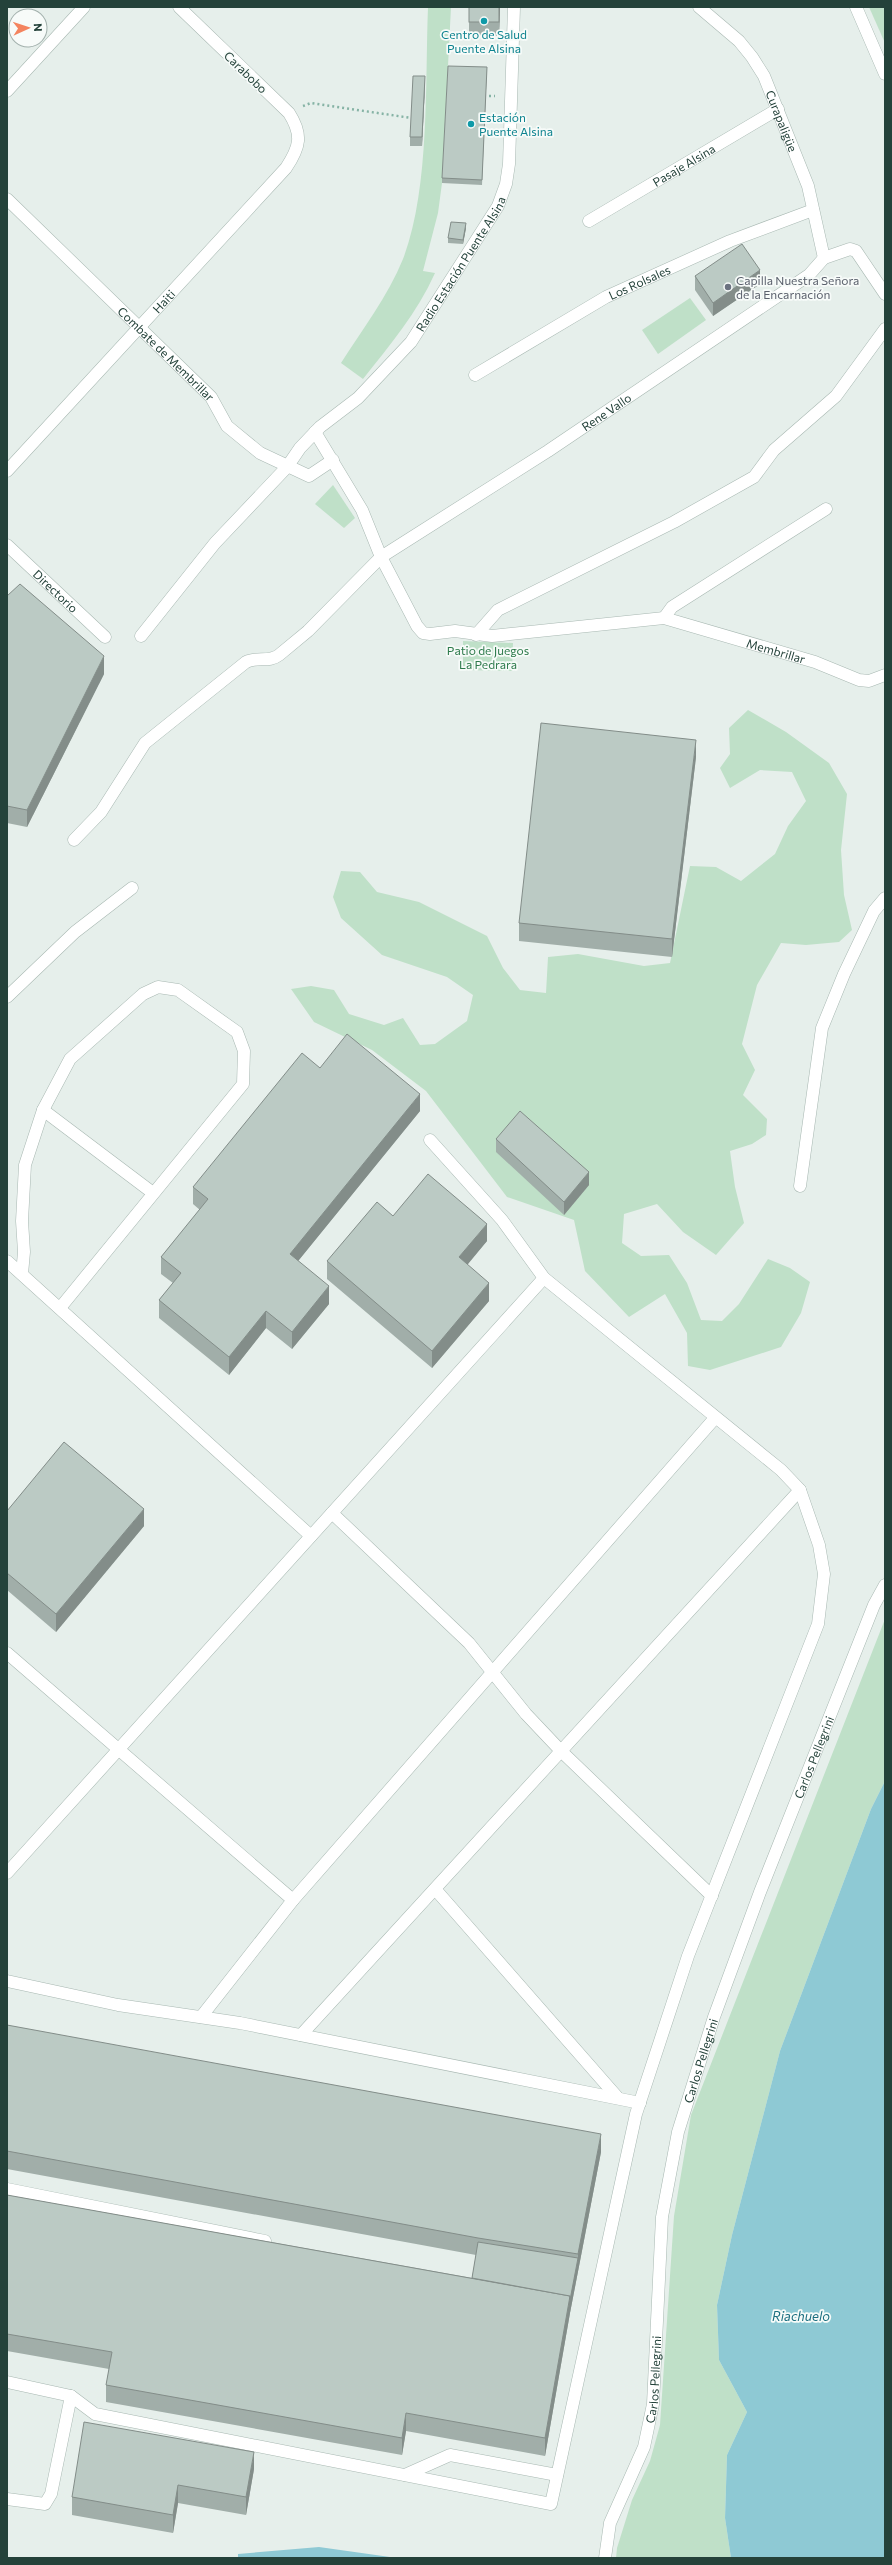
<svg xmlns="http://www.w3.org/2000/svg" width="892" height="2565" viewBox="0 0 892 2565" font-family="Commissioner,sans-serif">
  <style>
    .green { fill: #bfe0c8 }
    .water { fill: #8ec9d4 }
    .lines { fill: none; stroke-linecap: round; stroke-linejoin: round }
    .minor-casing { stroke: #a8b8b2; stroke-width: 13 }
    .path { stroke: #86b3a5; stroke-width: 2.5; stroke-dasharray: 2 3; stroke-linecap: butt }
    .minor { stroke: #fff; stroke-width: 12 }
    .wall { fill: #a1aea9 }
    .shaded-wall { fill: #838d89 }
    .building { fill: #bbcac4; stroke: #838d89 }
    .culture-dot { fill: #0f9aa8; stroke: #f7fbf9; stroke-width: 1.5 }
    .worship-dot { fill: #6b7280; stroke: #f7fbf9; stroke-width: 1.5 }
    .labels { text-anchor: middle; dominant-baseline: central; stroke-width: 3.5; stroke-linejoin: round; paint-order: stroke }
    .culture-label { font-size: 12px; fill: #0d838f; stroke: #f7fbf9 }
    .street-label { font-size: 12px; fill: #24423a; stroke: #f7fbf9 }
    .worship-label { font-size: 12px; fill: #5b616d; stroke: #f7fbf9; text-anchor: start }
    .park-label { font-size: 12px; fill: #2d7a4b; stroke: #f7fbf9 }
    .water-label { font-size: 13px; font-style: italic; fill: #1c6f80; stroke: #f7fbf9 }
  </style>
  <rect width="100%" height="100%" fill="#e6efeb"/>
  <g class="green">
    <path d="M428 7H451L442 183 438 213 423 271 435 273C417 313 390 345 363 379L341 363C362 330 388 296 403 259 430 189 425 83 428 7Z"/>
    <polygon points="869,7 885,7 885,43"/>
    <polygon points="690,298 706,320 658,354 642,330"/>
    <polygon points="333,485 355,518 344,528 315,504"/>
    <polygon points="463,641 513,643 512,671 463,670"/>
    <polygon points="748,710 786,732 829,763 847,794 841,850 844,895 852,930 839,942 806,945 781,943 757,985 742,1044 755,1070 743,1095 767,1119 766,1135 752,1144 730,1151 735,1187 744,1223 716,1255 683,1232 657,1204 624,1214 622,1243 641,1256 669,1255 687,1283 701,1320 722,1321 739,1304 768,1259 790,1268 810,1282 801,1313 781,1347 710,1370 688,1366 687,1333 665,1294 629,1317 585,1271 574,1220 507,1197 426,1091 372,1050 314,1022 291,989 311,986 334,990 349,1014 384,1025 403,1018 420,1045 435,1044 467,1021 473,995 447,977 382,955 341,918 333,897 341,871 360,872 377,892 419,902 487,936 503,968 520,990 546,993 548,957 578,954 644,966 670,963 690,866 716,867 741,881 775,854 788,826 806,801 792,772 760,770 730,788 720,768 730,754 729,728"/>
    <polygon points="885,1619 885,1781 871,1809 780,2051 732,2235 717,2305 719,2360 747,2412 727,2455 725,2518 731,2558 616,2558 617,2548 632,2500 650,2461 660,2425 674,2216 691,2115"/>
  </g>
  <g class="water">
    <polygon points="885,1781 885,2558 731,2558 725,2518 727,2455 747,2412 719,2360 717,2305 732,2235 780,2051 871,1809"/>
    <polygon points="319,2547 397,2558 238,2558 238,2554"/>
  </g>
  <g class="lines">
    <defs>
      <g id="minor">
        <path id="s1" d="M699 7 739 41 752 57 764 76 808 186 824 258"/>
        <polyline points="856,7 885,74"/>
        <polyline points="7,91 84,7"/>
        <path id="s2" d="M7 199 211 397 227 426 260 453 309 476 333 460"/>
        <path id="s3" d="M589 221 778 109"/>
        <polyline points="824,258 850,249 856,251 885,294"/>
        <path id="s4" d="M475 375 606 297 730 241 813 210"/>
        <path id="s5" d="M315 432 362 510 381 557 417 626 423 633 430 634 455 631 492 636 664 618 815 662 859 680 869 681 885 675"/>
        <path id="s6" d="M7 471 286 168C300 147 303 135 289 113L179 7"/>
        <path id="s7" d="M7 545 105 637"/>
        <polyline points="664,618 672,607 826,509"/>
        <polyline points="476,635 498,610 674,522 754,477 774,450 836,396 885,329"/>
        <path id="s8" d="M141 636 215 543 287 467 300 448 320 427 358 398 411 342 498 206 506 184 509 164 514 7"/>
        <path id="s9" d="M74 840 101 812 145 743 246 662C257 656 269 663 279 655L308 631 381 557 548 451 809 275 824 258"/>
        <polyline points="7,997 75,932 132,888"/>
        <polyline points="43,1110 153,1193"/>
        <polyline points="800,1186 822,1028 844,974 874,911 885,898"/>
        <polyline points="7,1261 311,1536"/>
        <polyline points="22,1274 24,1252 22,1221 25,1165 43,1110 70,1059 143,994 158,987 178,990 237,1032 244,1051 243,1084 60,1308"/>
        <polyline points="332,1513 469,1643 526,1714 561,1751 712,1896"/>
        <polyline points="7,1653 293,1900"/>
        <polyline points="7,1873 544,1278"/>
        <polyline points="435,1889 618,2098"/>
        <polyline points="7,1981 118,2005 240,2023 640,2103"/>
        <polyline points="201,2017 293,1900 715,1418"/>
        <polyline points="301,2035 800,1490"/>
        <polyline points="7,2189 265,2241"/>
        <polyline points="7,2382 71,2396 95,2414 551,2504 636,2114 688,1956 818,1624 824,1574 819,1545 800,1490 781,1470 544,1278 502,1220 430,1140"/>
        <polyline points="405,2475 450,2455 557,2475"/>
        <polyline points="7,2499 45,2504 51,2494 71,2396"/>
        <path id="s10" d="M605 2558 610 2523 644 2447 653 2404 662 2217 678 2132 714 2017 760 1892 874 1605 885 1585"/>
      </g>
    </defs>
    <use href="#minor" class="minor-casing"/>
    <g class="path">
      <polyline points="484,96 495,96"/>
      <polyline points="303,106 311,103 411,118"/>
      <polyline points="482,117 495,118"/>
    </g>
    <use href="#minor" class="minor"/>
  </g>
  <g class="wall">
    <polygon points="469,7 500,7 499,36 469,35"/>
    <polygon points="487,67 482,185 442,183 442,178"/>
    <polygon points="425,85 422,146 410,146 410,137"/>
    <polygon points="466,228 463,244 448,243 448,238"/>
    <polygon points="695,276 760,284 713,316 695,290"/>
    <polygon points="7,596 104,674 27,827 7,823"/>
    <polygon points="696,757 672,957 519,941 519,923"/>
    <polygon points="320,1068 420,1111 298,1261 329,1304 292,1349 266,1328 229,1375 159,1318 159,1300 173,1283 161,1274 161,1257 200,1210 193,1204 193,1187"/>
    <polygon points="496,1139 589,1185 564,1215 496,1152"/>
    <polygon points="393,1216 487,1241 467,1264 489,1301 432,1368 327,1279 327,1261"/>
    <polygon points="7,1511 144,1526 56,1632 7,1590"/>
    <polygon points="7,2025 601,2152 570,2313 545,2456 406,2431 402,2455 106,2402 106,2385 109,2369 7,2351 7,2195 472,2278 476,2255 7,2169"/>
    <polygon points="254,2469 246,2515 178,2503 173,2533 72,2515 72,2497"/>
  </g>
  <g class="shaded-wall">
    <polygon points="499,7 500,7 499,36"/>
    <polygon points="425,76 425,85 422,146 422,137"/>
    <polygon points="466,223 466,228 463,244 463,240"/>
    <polygon points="760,270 760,284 713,316 713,303"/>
    <polygon points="104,656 104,674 27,827 27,810"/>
    <polygon points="696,740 696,757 672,957 672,939"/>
    <polygon points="420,1094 420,1111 290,1271 290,1254"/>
    <polygon points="589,1172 589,1185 564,1215 564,1202"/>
    <polygon points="487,1224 487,1241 459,1275 459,1257"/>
    <polygon points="489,1283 489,1301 432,1368 432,1351"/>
    <polygon points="329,1286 329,1304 292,1349 292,1332"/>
    <polygon points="266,1311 266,1328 229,1375 229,1357"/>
    <polygon points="144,1509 144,1526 56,1632 56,1614"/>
    <polygon points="601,2134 601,2152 570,2313 545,2456 545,2438 570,2296 578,2258 578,2254"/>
    <polygon points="406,2413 406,2431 402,2455 402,2438"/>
    <polygon points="254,2452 254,2469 246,2515 246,2497"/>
    <polygon points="178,2485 178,2503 173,2533 173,2515"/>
  </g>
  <g class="building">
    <rect x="469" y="7" width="30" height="15"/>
    <polygon points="448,66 487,67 482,180 442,178"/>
    <polygon points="413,76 425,76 422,137 410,137"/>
    <polygon points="451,222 466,223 463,240 448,238"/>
    <polygon points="742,244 760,270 713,303 695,276"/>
    <polygon points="20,584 104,656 27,810 7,806 7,596"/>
    <polygon points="541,723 696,740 672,939 519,923"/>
    <polygon points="347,1034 420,1094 290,1254 329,1286 292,1332 266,1311 229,1357 159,1300 181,1273 161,1257 208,1199 193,1187 302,1053 320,1068"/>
    <polygon points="520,1111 589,1172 564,1202 496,1139"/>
    <polygon points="428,1174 487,1224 459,1257 489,1283 432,1351 327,1261 377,1202 393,1216"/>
    <polygon points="64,1442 144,1509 56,1614 7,1573 7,1511"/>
    <polygon points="7,2025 601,2134 578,2254 478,2238 7,2151"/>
    <polygon points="7,2195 570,2296 545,2438 406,2413 402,2438 106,2385 112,2352 7,2334"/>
    <polygon points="478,2242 578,2258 570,2300 570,2296 472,2278"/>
    <polygon points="84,2422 254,2452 246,2497 178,2485 173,2515 72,2497"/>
  </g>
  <g class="culture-dot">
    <circle cx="484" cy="21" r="4"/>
    <circle cx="471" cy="124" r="4"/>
  </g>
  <circle class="worship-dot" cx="728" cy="287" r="4"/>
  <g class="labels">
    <g class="culture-label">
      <text x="484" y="34">Centro de Salud<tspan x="484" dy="14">Puente Alsina</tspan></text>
      <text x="479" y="117" text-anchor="start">Estación<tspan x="479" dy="14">Puente Alsina</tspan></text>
    </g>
    <g class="street-label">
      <text transform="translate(246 72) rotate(44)">Carabobo</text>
      <text stroke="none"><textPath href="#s1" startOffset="144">Curapaligüe</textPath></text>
      <text stroke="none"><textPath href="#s3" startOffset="110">Pasaje Alsina</textPath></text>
      <text stroke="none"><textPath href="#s8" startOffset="493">Radio Estación Puente Alsina</textPath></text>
      <text stroke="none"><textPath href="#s4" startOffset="189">Los Rolsales</textPath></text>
      <text stroke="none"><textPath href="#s6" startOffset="231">Haiti</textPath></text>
      <text stroke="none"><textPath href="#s2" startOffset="222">Combate de Membrillar</textPath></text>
      <text stroke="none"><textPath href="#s9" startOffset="694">Rene Vallo</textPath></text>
      <text stroke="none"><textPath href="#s7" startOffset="67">Directorio</textPath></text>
      <text stroke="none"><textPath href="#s5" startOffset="588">Membrillar</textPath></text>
      <text stroke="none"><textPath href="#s10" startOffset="835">Carlos Pellegrini</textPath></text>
      <text stroke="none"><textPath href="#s10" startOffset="511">Carlos Pellegrini</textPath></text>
      <text stroke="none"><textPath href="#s10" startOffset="187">Carlos Pellegrini</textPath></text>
    </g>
    <g class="worship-label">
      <text x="736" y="280">Capilla Nuestra Señora<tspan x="736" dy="14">de la Encarnación</tspan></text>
    </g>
    <g class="park-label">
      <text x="488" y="650">Patio de Juegos<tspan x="488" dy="14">La Pedrara</tspan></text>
    </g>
    <g class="water-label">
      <text x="801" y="2316">Riachuelo</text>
    </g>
  </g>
  <rect width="892" height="2565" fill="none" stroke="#24423a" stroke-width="16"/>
  <g transform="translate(28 28) rotate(87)"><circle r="19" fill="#f7fbf9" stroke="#a3b1ad"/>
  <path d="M0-3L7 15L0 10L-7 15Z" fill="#f4845f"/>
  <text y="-6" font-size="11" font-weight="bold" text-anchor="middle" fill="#24423a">N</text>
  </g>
</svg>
